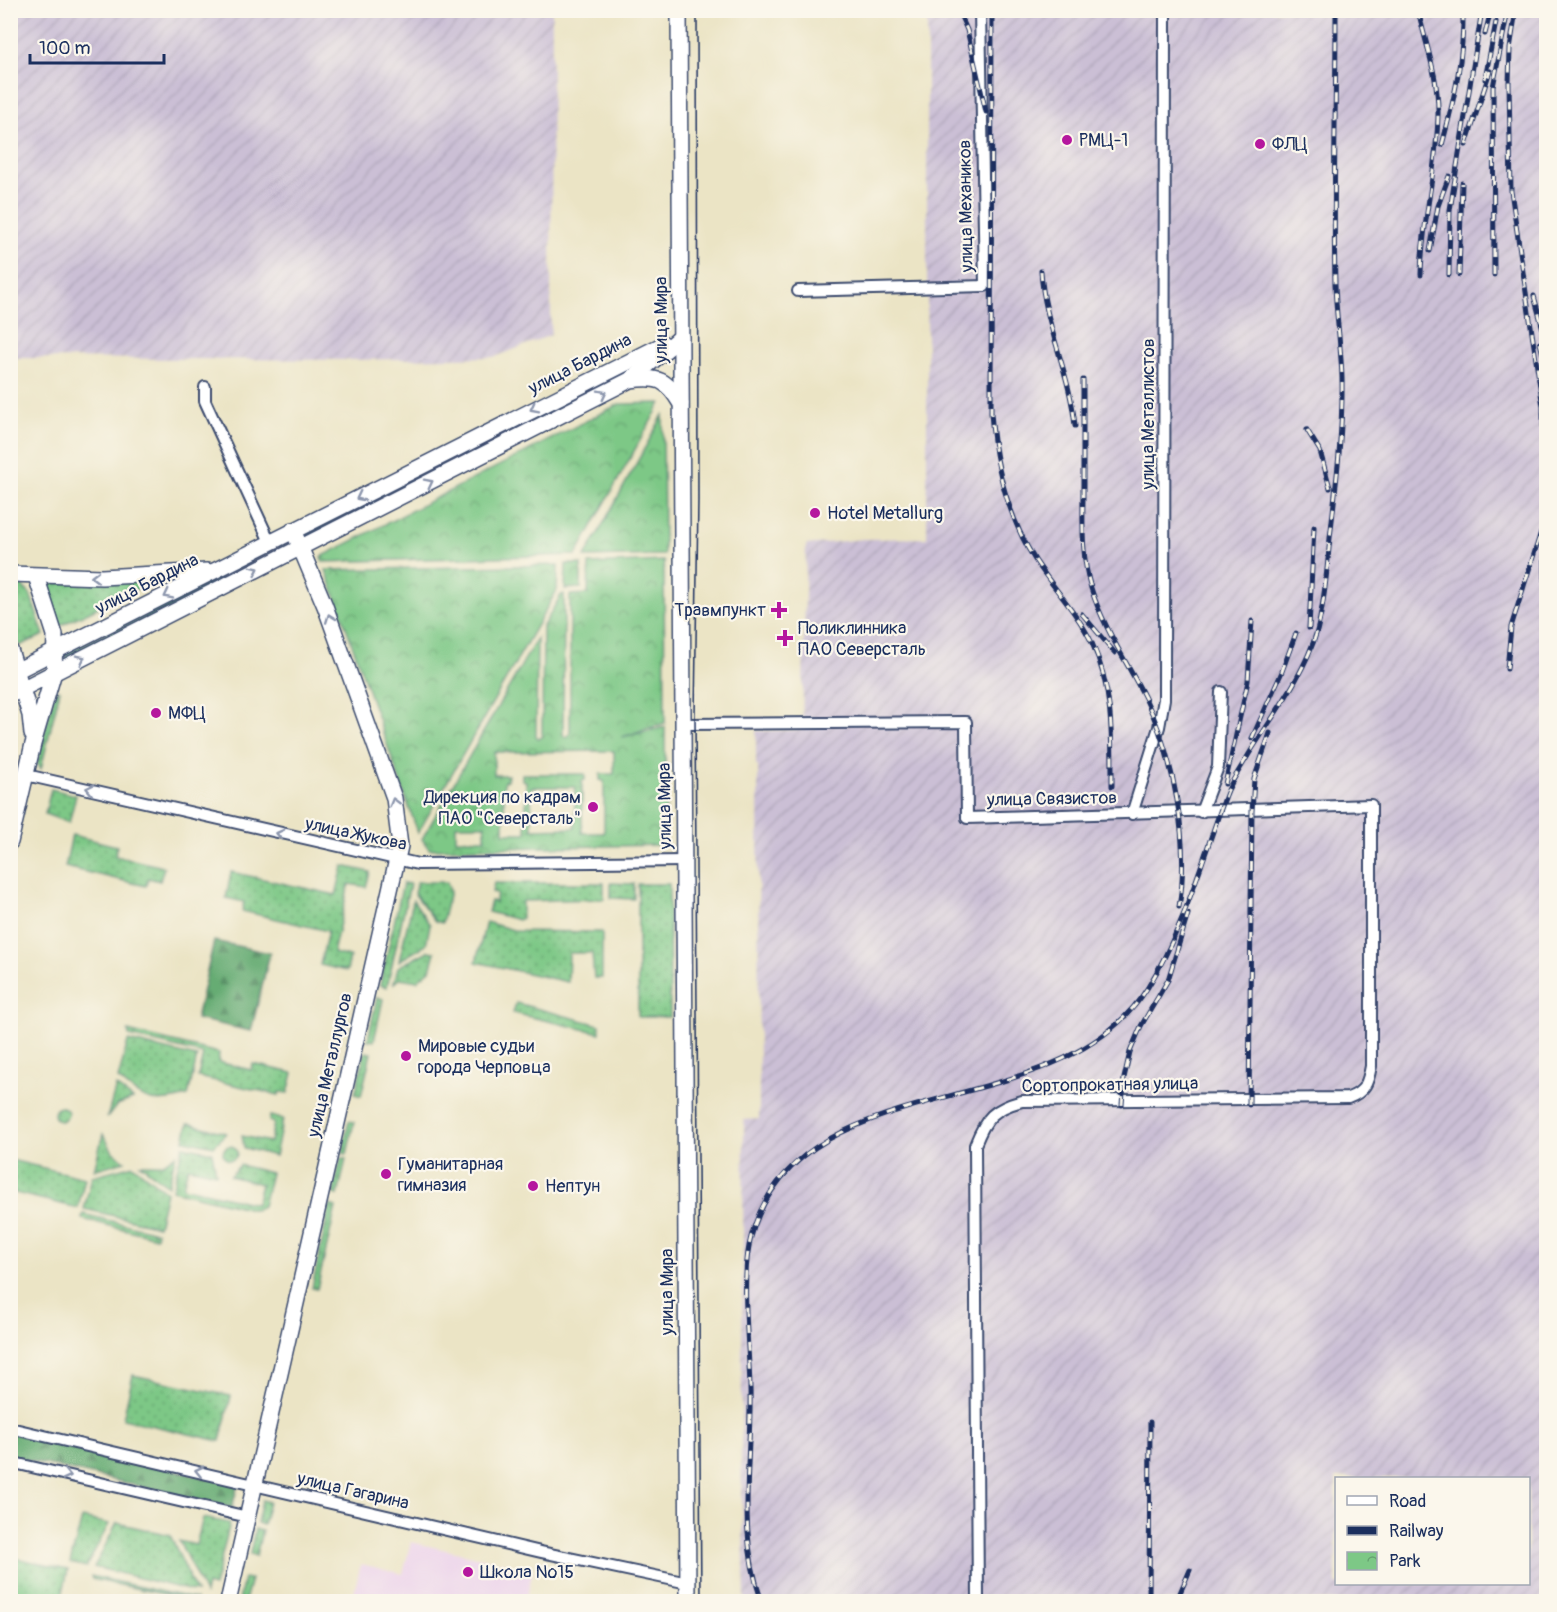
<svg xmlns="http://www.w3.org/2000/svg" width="1557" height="1612" viewBox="0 0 1557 1612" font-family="Pangolin,sans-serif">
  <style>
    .built { fill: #ebd1eb }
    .industrial { fill: url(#industrial-furrows); fill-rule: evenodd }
    .grass { fill: url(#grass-dots); stroke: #4c7c72; stroke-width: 1.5 }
    .forest { fill: url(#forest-firs); stroke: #406e68; stroke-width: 1.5 }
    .park { fill: url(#park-crowns); stroke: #4c7c72; stroke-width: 1.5; fill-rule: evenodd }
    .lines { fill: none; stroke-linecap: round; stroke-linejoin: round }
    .street-casing { stroke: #3a4a6d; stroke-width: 14 }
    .secondary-casing { stroke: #3a4a6d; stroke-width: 18 }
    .street { stroke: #fff; stroke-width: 10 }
    .secondary { stroke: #fff; stroke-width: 15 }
    .tram { stroke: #1b2f5e; stroke-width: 1.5 }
    .rail-casing { stroke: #1b2f5e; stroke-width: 5 }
    .rail { stroke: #fbf7ec; stroke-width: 3; stroke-dasharray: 9; stroke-linecap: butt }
    .oneway { stroke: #8d97ae }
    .poi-dot { fill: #b5179e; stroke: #fbf7ec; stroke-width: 2 }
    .labels { text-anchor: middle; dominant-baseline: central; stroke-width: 4.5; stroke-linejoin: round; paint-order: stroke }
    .poi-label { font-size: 18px; fill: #1b2f5e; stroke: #fbf7ec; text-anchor: start }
    .street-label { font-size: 18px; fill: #1b2f5e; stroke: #fbf7ec }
  </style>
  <defs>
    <pattern id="industrial-furrows" width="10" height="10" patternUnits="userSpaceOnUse" patternTransform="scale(1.5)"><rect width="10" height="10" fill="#cbbfd5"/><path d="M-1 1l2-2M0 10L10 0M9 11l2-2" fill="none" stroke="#aea4b9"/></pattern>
    <pattern id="grass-dots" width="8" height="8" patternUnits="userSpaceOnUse" patternTransform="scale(1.5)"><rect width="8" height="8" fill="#7dc886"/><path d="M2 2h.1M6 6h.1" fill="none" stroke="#66a371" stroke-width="1.8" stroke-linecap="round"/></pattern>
    <pattern id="forest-firs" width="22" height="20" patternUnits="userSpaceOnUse" patternTransform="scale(1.5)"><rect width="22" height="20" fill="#66ac73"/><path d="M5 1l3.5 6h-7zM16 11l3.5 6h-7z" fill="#538c62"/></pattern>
    <pattern id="park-crowns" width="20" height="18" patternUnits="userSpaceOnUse" patternTransform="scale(1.5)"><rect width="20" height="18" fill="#7dc886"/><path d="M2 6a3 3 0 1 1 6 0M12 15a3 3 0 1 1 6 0" fill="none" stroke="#66a371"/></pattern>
  </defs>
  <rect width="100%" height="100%" fill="#fbf7ec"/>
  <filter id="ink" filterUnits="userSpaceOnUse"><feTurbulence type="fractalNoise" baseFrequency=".0167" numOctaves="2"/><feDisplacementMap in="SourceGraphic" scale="12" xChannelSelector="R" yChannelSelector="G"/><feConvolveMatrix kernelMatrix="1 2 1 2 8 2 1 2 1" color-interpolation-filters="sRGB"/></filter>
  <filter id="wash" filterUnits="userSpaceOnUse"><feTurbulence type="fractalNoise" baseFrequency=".008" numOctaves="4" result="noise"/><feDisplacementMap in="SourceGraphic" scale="24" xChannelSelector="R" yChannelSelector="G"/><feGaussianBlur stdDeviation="1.35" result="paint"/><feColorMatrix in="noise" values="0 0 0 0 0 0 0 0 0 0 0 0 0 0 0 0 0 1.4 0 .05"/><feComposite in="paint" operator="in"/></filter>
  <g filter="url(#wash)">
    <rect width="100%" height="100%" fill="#ebe4c5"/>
    <polygon class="built" points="411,1542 533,1570 526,1601 352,1601 361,1564 403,1574"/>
    <g class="industrial">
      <polygon points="11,10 552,11 551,335 495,357 353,360 11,358"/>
      <path d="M927 11H1546V1601H745L741 1461 744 1120 759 1119 758 765H756V731L802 730 806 545 863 539 927 538ZM1336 1478H1528V1584H1336Z"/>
    </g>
    <g class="grass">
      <polygon points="595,382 598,389 307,540 304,533"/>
      <polygon points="219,577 222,583 67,661 65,653"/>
      <polygon points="10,581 17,581 30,594 44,635 19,646 11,621"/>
      <polygon points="153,581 55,628 43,593 47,583"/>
      <polygon points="60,690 41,769 37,763 55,691"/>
      <polygon points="51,789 76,795 69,823 45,814"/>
      <polygon points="72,835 117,846 115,856 164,867 160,881 148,878 146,886 65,867"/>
      <polygon points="343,866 370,872 366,887 349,884 333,953 350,957 347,971 320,965 328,931 242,911 244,902 226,898 231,872 336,895"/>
      <polygon points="417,882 447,882 450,891 442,923 435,921 414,893"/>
      <polygon points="403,883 410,884 387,987 380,985"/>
      <polygon points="494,883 604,883 604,899 522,901 522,918 518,920 488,912 491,901 495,902 497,894 492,892"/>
      <polygon points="611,883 634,884 634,899 611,898"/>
      <polygon points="638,884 669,884 670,1017 638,1017"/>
      <polygon points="413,900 430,925 426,945 399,961"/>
      <polygon points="486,922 517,931 602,932 602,978 594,978 592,953 569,953 568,982 476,962"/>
      <polygon points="428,951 435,952 430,970 417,981 400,978 394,983 398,967"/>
      <polygon points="377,997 383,999 374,1041 368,1040"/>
      <polygon points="516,1003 600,1025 600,1033 513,1013"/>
      <polygon points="128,1031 219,1053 218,1062 251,1070 253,1064 293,1073 288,1093 279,1092 279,1095 198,1077 203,1054 129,1036"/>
      <path d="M128 1041 197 1057 188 1096C152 1105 145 1102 118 1079Z"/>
      <polygon points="365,1052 371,1053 361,1096 355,1094"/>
      <polygon points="116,1086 133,1099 117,1105 107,1118"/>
      <circle cx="61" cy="1114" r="7"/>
      <polygon points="270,1116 283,1119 275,1156 244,1148 242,1136 270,1142 274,1123 269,1121"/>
      <polygon points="349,1121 354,1122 347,1154 342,1153"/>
      <polygon points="188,1124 191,1124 226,1133 214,1146 184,1140"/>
      <polygon points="103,1134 113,1152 125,1161 94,1170"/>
      <polygon points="183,1146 212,1152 216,1173 188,1167 183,1187 256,1204 261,1184 230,1176 240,1165 271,1173 263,1206 255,1210 172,1190"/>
      <circle cx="230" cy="1153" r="7"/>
      <polygon points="176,1154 168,1186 140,1164 162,1164"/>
      <polygon points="341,1158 346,1159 338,1195 333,1194"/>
      <polygon points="11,1160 85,1178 78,1208 11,1192"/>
      <polygon points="133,1165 166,1192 158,1226 84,1209 92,1176"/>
      <polygon points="330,1205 336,1207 317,1289 312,1288"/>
      <polygon points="83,1214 157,1232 156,1237 82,1219"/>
      <polygon points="133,1375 231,1396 220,1441 123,1419"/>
      <polygon points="262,1500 269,1502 263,1525 257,1523"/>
      <polygon points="82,1518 109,1524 86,1567 70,1563"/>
      <polygon points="203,1518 230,1523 214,1587 207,1585 205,1594 179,1541 196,1545"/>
      <polygon points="117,1523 170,1535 196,1592 94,1567"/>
      <polygon points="255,1529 262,1531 256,1556 250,1554"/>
      <polygon points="12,1557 68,1570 61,1601 11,1601"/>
      <polygon points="91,1576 196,1599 196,1601 92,1579"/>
      <polygon points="244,1578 251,1579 245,1601 239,1601"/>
    </g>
    <g class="forest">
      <polygon points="214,941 270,953 251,1031 196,1019"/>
      <polygon points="11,1432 238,1485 232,1508 11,1456"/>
    </g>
    <g class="park">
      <polygon points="661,403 576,555 323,562 321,557 619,404"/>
      <polygon points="663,415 664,555 585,557"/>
      <path d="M664 561 665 723 622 737 665 727 666 845 429 849 422 839 537 638 536 736 539 739 542 736 543 626 561 595 564 594 563 735 566 738 570 734V595L588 594 589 564ZM494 752 614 751V774H600V780L604 781V833H582V781L585 780V774H522V780L526 781V833H504V781L507 780 508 775H494ZM531 787H575V828L532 829ZM456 825H485V839H456Z"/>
      <polygon points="566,564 581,564 581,588 565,589"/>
      <polygon points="558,565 557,590 418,833 326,570"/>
    </g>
  </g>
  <g filter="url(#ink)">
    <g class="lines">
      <defs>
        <g id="street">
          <polyline points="798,291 985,286 980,10"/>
          <polyline points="205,387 205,401 270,542"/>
          <path d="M683 724 966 722 967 818 1371 805V1066C1368 1083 1365 1092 1348 1098L1022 1101C993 1109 986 1117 975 1145L978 1602"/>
          <polyline points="26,775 418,864 685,861"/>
          <polyline points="1201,812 1218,767 1221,692"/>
          <polyline points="1132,814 1159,727 1164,699 1165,10"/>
          <polyline points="10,1428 541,1552 688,1583"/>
          <polyline points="10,1462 248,1517"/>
        </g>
        <g id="secondary">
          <polyline points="679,10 688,1602"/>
          <path d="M630 380C659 376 666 379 681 404"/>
          <polyline points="10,574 102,577 207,571"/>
          <polyline points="10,650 30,715 32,734"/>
          <polyline points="10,674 664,344"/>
          <polyline points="10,695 630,380 681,337"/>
          <polyline points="10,842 33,744 54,672 55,635 36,576"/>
          <polyline points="228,1602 400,846 394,798 325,606 293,530"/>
        </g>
      </defs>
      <use href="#street" class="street-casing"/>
      <use href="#secondary" class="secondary-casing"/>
      <use href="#street" class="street"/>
      <use href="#secondary" class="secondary"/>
      <polyline class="tram" points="697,10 698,500 695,716 701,1602"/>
      <defs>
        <g id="rail">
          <polyline points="958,10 967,30 986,112"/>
          <path d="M992 10 991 413C995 465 1007 515 1035 560 1053 588 1077 612 1092 643 1113 688 1112 737 1112 786"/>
          <path d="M1418 10C1426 45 1439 79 1438 115 1437 169 1422 221 1421 275"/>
          <polyline points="1516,10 1510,49 1509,83 1511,191 1543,407 1546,669"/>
          <polyline points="1485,34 1491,10"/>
          <polyline points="1485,79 1496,22"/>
          <path d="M1442 145C1454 100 1464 57 1463 10"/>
          <polyline points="1466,145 1490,71"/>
          <polyline points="1430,251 1438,206 1449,176"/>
          <path d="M1041 271C1044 324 1070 372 1075 426"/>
          <polyline points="1449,275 1450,210 1482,10"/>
          <polyline points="1459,275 1462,183"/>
          <polyline points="1494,275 1493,87 1507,15"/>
          <polyline points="1534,296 1546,340"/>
          <polyline points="1540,343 1546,365"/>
          <path d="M1083 380C1083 416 1083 452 1083 489 1083 522 1081 556 1091 588 1103 627 1127 662 1145 698 1174 756 1190 843 1179 907"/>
          <polyline points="1307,430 1320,451 1330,488"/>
          <polyline points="1082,614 1115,653"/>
          <polyline points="1309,628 1314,527"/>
          <polyline points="1507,669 1511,627 1541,532"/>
          <polyline points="1252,738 1281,674 1296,633"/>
          <polyline points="1225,784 1248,681 1252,621"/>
          <polyline points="1122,1105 1124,1078 1130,1052 1141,1026 1168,980 1188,914"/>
          <polyline points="1249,1105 1252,811 1254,779 1270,733"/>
          <path d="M762 1602C736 1531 752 1460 750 1387 749 1344 740 1278 751 1237 799 1061 1060 1131 1148 987 1184 929 1202 859 1226 795 1231 781 1241 768 1249 754 1273 715 1304 676 1317 631 1325 601 1327 568 1330 538 1336 485 1343 431 1342 378 1341 346 1336 315 1335 284 1333 193 1336 101 1336 10"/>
          <polyline points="1149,1602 1150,1422"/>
          <polyline points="1176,1602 1190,1570"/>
        </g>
      </defs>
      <use href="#rail" class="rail-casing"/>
      <use href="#rail" class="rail"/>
    </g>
    <defs><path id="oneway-chevron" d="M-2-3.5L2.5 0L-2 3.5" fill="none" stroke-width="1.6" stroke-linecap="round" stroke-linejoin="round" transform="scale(1.5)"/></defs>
    <g class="oneway">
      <use href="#oneway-chevron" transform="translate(603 394) rotate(-27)"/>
      <use href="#oneway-chevron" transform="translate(534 408) rotate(153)"/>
      <use href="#oneway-chevron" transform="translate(429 483) rotate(-27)"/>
      <use href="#oneway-chevron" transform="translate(360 497) rotate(153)"/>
      <use href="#oneway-chevron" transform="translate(255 570) rotate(-26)"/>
      <use href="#oneway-chevron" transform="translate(95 577) rotate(-180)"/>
      <use href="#oneway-chevron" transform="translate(168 595) rotate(153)"/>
      <use href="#oneway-chevron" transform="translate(330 618) rotate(-110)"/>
      <use href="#oneway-chevron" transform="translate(81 659) rotate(-27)"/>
      <use href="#oneway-chevron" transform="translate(90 789) rotate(-168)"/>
      <use href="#oneway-chevron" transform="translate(394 802) rotate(-106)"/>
      <use href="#oneway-chevron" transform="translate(280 834) rotate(-167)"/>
      <use href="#oneway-chevron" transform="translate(199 1471) rotate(-167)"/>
      <use href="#oneway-chevron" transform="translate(67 1475) rotate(13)"/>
    </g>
  </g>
  <g class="poi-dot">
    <circle cx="1067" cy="140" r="6"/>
    <circle cx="1260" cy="144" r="6"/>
    <circle cx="815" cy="513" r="6"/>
    <path d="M776 601h6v6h6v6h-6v6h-6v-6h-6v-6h6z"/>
    <path d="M782 629h6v6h6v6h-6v6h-6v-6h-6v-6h6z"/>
    <circle cx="156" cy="713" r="6"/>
    <circle cx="593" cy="807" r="6"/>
    <circle cx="406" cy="1056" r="6"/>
    <circle cx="386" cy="1174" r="6"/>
    <circle cx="533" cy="1186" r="6"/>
    <circle cx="468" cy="1572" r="6"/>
  </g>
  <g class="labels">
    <g class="poi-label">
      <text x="1079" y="140">РМЦ-1</text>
      <text x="1272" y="144">ФЛЦ</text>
      <text x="827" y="513">Hotel Metallurg</text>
      <text x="766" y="610" text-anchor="end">Травмпункт</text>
      <text x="798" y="628">Поликлинника<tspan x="798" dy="21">ПАО Северсталь</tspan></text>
      <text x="168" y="713">МФЦ</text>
      <text x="581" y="797" text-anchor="end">Дирекция по кадрам<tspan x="581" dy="21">ПАО "Северсталь"</tspan></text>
      <text x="418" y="1046">Мировые судьи<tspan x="418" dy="21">города Черповца</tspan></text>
      <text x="398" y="1164">Гуманитарная<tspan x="398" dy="21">гимназия</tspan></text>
      <text x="545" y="1186">Нептун</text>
      <text x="480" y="1572">Школа №15</text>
    </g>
    <g class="street-label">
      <text transform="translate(966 206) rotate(-91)">улица Механиков</text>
      <text transform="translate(661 320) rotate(-90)">улица Мира</text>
      <text transform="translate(580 364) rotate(-27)">улица Бардина</text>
      <text transform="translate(1148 414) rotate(-90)">улица Металлистов</text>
      <text transform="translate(147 584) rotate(-27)">улица Бардина</text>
      <text transform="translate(1052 799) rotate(-1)">улица Связистов</text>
      <text transform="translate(665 806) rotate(-91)">улица Мира</text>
      <text transform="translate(356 834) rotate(12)">улица Жукова</text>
      <text transform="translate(330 1065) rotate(-77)">улица Металлургов</text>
      <text transform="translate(1110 1085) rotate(-1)">Сортопрокатная улица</text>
      <text transform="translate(667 1292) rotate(-90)">улица Мира</text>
      <text transform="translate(353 1491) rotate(13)">улица Гагарина</text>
    </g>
  </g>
  <rect width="1557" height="1612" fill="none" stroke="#fbf7ec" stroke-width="36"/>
  <rect x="1335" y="1477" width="195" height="108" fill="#fbf7ec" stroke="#a1a7b3" stroke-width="1.5"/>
  <rect x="1347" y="1496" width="30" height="9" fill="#ffffff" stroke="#a1a7b3" stroke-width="1.5"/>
  <text x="1389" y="1507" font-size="18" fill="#1b2f5e">Road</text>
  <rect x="1347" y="1526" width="30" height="9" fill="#1b2f5e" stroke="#a1a7b3" stroke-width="1.5"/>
  <text x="1389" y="1537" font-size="18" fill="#1b2f5e">Railway</text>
  <rect x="1347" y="1552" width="30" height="18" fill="url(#park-crowns)" stroke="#a1a7b3" stroke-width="1.5"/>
  <text x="1389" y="1567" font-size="18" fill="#1b2f5e">Park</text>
  <path d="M30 54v9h134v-9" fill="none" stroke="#1b2f5e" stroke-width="3"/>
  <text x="39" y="54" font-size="18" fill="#1b2f5e" stroke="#fbf7ec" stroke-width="4.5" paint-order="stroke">100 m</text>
</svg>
